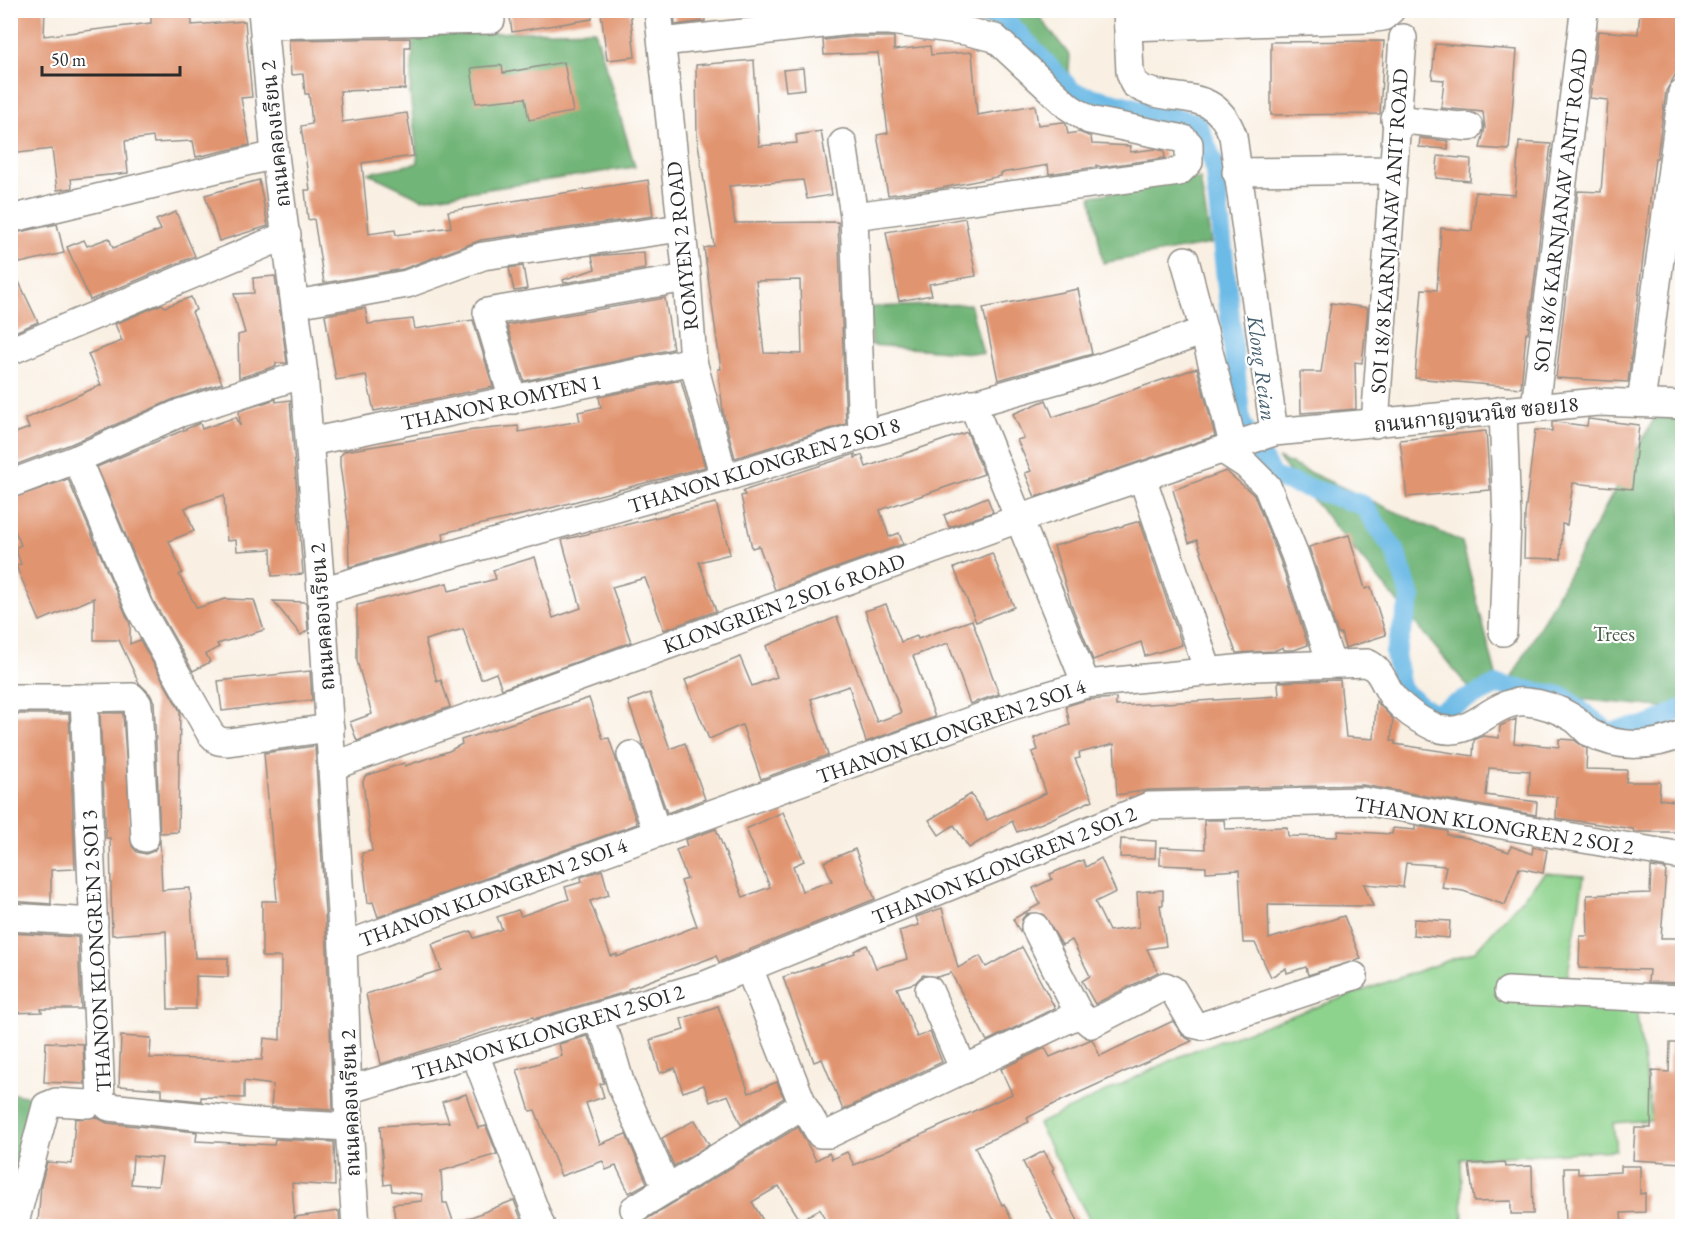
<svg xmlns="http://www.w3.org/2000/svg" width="1693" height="1237" viewBox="0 0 1693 1237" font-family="'EB Garamond','Noto Serif Thai',serif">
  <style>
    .green { fill: #8ed38d; stroke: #5c7f5c; stroke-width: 1.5 }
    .forest { fill: #72b578; stroke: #4e7052; stroke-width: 1.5 }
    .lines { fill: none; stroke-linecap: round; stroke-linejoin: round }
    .canal { stroke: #6cbae6; stroke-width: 20 }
    .building { fill: #e19470; fill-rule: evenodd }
    .minor-casing { stroke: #928e87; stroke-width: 30 }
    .minor { stroke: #fff; stroke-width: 27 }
    .labels { text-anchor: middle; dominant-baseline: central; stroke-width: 4.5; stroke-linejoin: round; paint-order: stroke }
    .street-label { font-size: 21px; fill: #2b2b2b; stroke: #fff }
    .park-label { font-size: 21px; fill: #495d48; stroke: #fff }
    .water-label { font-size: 22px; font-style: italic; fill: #425d6c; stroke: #fff }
  </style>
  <rect width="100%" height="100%" fill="#fff"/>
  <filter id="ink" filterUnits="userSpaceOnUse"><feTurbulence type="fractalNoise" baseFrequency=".0167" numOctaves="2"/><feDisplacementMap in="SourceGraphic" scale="12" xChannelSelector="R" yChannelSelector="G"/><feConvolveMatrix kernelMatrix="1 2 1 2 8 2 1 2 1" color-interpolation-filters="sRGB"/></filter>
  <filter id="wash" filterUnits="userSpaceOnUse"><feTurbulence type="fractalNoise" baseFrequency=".008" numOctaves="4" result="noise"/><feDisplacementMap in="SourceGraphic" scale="24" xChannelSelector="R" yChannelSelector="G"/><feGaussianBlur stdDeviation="1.35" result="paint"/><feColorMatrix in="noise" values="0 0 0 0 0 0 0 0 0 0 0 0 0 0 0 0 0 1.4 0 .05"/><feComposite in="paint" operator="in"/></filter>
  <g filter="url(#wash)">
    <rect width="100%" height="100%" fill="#f9f0e3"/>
    <polygon class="green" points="1545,873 1584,876 1563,1004 1636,1008 1652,1120 1613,1123 1616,1150 1461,1159 1463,1226 1093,1226 1038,1124 1189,1052 1475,951"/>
    <g class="forest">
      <polygon points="876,11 1035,11 1070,56 1067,97 997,26"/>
      <polygon points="595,30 635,167 422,199 368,173 418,163 410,94 414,35"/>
      <polygon points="1200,178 1211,244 1103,263 1091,196"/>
      <polygon points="970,304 983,354 872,345 869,307"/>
      <polygon points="1656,415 1682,415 1682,709 1504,692"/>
      <polygon points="1278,458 1462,542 1496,675 1470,689"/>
      <polygon points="10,1093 40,1099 10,1201"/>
    </g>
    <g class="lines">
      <polyline class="canal" points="946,10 1001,15 1074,93 1197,123 1214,164 1241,423 1273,477 1363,505 1395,551 1411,598 1395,653 1401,690 1433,715 1496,685 1562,696 1608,732 1650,725 1682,709"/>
    </g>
    <g id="blocks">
      <g class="building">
        <polygon points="10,10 45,10 44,36 151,23 151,10 191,10 192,25 245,21 252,97 241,98 250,145 196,157 193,141 154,143 153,137 125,141 128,173 71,179 72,188 57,190 52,149 10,154"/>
        <polygon points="509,10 592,10 592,19 512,32"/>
        <polygon points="630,10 635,57 607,60 601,12"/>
        <polygon points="674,10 704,10 705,21 675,25"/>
        <polygon points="1640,11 1682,14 1676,74 1666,91 1657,158 1655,158 1628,382 1556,378 1578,191 1601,192 1608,100 1590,98 1598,31 1638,34"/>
        <polygon points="852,37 894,37 894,50 930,46 931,55 972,52 977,115 1035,105 1038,125 1063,122 1066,124 1068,134 1079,132 1091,137 1092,144 1131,146 1130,152 1156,149 1164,151 1165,158 1101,167 1096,165 1096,167 1049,174 1048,165 1001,173 1001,176 942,188 888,195 877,135 888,133 878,53 824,55 823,40"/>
        <polygon points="410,38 410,47 405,47 405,89 340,91 342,122 407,113 414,156 362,163 369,234 395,230 396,235 451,227 448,211 648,180 653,216 481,240 403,269 324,283 314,219 308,220 305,190 310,190 301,126 312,124 309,94 305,94 303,74 291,75 289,40"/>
        <polygon points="1384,41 1380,114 1271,115 1271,42"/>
        <polygon points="1435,44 1517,50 1509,150 1480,148 1485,128 1483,112 1441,108 1444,80 1432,79"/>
        <path d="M754 60 759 146 797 143 796 135 821 131 832 195 807 199 803 180 729 186 735 223 838 222 846 424 735 458 723 412 718 369H721L704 248 714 246 697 137 696 65ZM800 280 802 354 764 353 756 281Z"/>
        <polygon points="564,62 573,112 529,120 525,98 476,103 471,68 502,65 503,73"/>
        <polygon points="803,68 805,89 786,91 783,70"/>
        <polygon points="1420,138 1448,141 1448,149 1419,147"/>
        <polygon points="1519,142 1551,144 1528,333 1526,333 1521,388 1415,378 1422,289 1437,290 1441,228 1472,231 1475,192 1515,195"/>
        <polygon points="1438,156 1471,159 1470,181 1436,178"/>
        <polygon points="259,180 268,226 219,241 205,195"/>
        <polygon points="176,212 195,256 90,300 67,247 84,240 87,246 109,238 113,248 161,230 156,220"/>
        <polygon points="965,218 976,276 929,284 932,295 899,301 886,232"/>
        <polygon points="57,224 64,253 11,265 38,322 10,334 10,234"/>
        <polygon points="644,252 645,269 564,283 563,280 595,269 592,256"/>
        <polygon points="523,266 527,289 514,291 509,268"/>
        <polygon points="275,276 287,363 276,363 276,366 239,378 238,335 245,333 234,294 254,293 253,278"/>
        <polygon points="1078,289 1092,354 998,380 983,308"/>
        <polygon points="191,297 196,310 192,312 222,383 174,399 71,444 10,467 10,435 29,428 25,419 101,385 88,354 122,341 115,324 162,304 165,307"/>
        <polygon points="665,298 673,349 524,381 507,325"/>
        <polygon points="1331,303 1368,308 1362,363 1355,362 1356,409 1301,413 1300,372 1321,372"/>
        <polygon points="365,308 368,324 413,319 415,329 473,320 493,387 374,411 366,375 336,380 325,315"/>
        <polygon points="1197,368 1215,436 1035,497 1025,473 1031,471 1017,440 1024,438 1013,414 1046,400 1053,417"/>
        <polygon points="681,380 705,467 547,509 443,533 444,540 349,567 348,523 340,465 340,456 345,451 474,430 518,426 519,432 580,421 578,412 601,407 599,397"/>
        <polygon points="276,399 276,402 290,400 303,574 272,576 271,549 237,551 236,540 227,541 224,495 185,508 194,531 169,541 182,573 179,575 197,608 225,599 254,600 264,630 217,644 219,647 206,654 210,662 193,671 153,600 97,467 200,423 202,429 236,417 240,426 239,411"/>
        <polygon points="1588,419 1639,425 1632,489 1573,483 1567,525 1562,524 1561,559 1524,558 1525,514 1535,430 1552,431 1552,422 1556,422 1587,426"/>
        <polygon points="1486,431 1490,490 1407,497 1400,440"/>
        <polygon points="967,432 984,474 880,510 889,537 899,533 903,544 775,590 759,546 752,548 741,496 745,495 743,491 855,454 855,458 862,455 866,467"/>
        <polygon points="1226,471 1254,495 1280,560 1308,645 1294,650 1284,650 1283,647 1274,651 1236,653 1197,540 1189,543 1173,490"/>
        <polygon points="68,479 130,624 130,644 140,640 180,711 178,832 160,833 154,702 150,694 139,683 119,640 94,640 94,598 40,621 16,566 21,564 15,548 21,545 10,519 10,499"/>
        <polygon points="987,497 993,512 949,527 944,515"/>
        <polygon points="716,503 730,554 699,562 716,611 664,630 645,578 612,587 631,642 502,689 496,673 481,679 463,629 425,640 437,682 441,680 450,707 357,741 350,722 372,714 357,661 357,605 447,583 449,591 496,579 493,570 535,557 553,618 581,608 562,540"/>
        <polygon points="1140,521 1182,645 1145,656 1141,642 1093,660 1071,604 1054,546"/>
        <polygon points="1349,535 1365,589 1371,587 1386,635 1345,648 1341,633 1338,634 1309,547"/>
        <polygon points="992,553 1014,607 976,622 954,568"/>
        <polygon points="273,601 306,602 308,630 301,635"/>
        <polygon points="886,604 901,642 917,636 918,639 972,620 999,694 970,704 948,643 913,656 935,717 866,742 849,686 811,699 828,755 761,779 742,725 709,739 685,680 740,657 752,686 777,677 766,646 837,617 877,722 901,713 865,611"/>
        <polygon points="310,671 312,700 222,711 218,681"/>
        <polygon points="1340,680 1346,737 1374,739 1376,701 1393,719 1391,741 1395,741 1395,744 1473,756 1474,740 1483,736 1499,738 1500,726 1516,719 1514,743 1559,747 1559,739 1574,740 1587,749 1586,769 1627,770 1626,782 1660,782 1659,799 1683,802 1683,832 1634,832 1633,829 1556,818 1557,797 1529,795 1530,771 1489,768 1486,795 1537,802 1536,815 1363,785 1149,790 1117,795 1114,744 1079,753 1080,758 1075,759 1093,800 1042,823 1017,832 1012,821 969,848 954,825 939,835 929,820 971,794 987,820 1046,793 1032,752 1038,750 1034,738 1070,725 1066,706 1086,700 1116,698 1116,706 1279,696 1278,682"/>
        <polygon points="650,693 670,749 685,743 705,799 667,813 628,701"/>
        <polygon points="589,698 603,739 609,738 637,824 378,917 373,902 368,903 362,853 372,851 363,782 365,776 404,763 405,766 449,751 462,744 461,740"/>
        <polygon points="100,713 123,713 132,846 137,852 146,854 154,851 160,841 162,890 190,888 195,958 228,958 228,977 196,976 196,1009 168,1009 166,931 112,935 110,838 106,838"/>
        <polygon points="10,714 69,714 75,869 51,870 51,904 10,901"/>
        <polygon points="315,746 327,947 333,1110 271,1107 273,1085 244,1081 244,1098 201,1097 201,1101 162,1097 162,1089 119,1086 121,1036 151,1038 150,1058 262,1060 264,1038 280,1040 281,957 262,957 262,901 277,901 264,753"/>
        <polygon points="783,812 804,861 793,866 802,891 832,881 824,862 855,849 875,899 719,962 716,956 628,989 629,991 534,1019 533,1017 381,1064 366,994 441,970 432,944 471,931 474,938 502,929 497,917 518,910 521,916 569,899 565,887 582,882 581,877 602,870 609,895 590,901 611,956 617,954 617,957 697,926 681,881 687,879 676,850 687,846 685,840 716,829 743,897 770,887 746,829"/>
        <polygon points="1204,820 1224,820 1225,829 1287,827 1288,836 1337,837 1338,831 1392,834 1393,828 1415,830 1415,826 1447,831 1447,835 1468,838 1509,852 1511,846 1532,854 1533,847 1547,850 1543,873 1519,868 1505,905 1463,891 1442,888 1446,866 1406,863 1403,887 1364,884 1373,906 1268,905 1269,939 1344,916 1361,959 1308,975 1306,967 1287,973 1286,968 1271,977 1255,943 1243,943 1239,870 1206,872 1206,867 1160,865 1160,847 1205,849"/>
        <polygon points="1121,839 1156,841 1155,858 1120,857"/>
        <polygon points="1101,858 1116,892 1095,902 1109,931 1139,927 1137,892 1163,890 1163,905 1160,905 1166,946 1147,949 1158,972 1095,1004 1082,981 1090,976 1072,940 1062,945 1043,914 1027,913 1022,919 1020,932 1013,919 1040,904 1033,888 1052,879 1050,874 1083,860 1086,867"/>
        <polygon points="1651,867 1666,869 1661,938 1683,938 1683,983 1648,982 1649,970 1579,968 1580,936 1588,936 1587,895 1650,893"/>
        <polygon points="942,908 958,968 980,956 986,967 1022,947 1055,1008 987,1041 951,973 937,977 923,975 915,983 897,988 917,1037 930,1032 942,1062 843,1110 822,1059 814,1062 783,977 855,953 854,951 867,945 876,968 907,959 899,931 919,925 916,917"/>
        <polygon points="1414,919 1450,921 1449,938 1413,935"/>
        <polygon points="10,933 78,937 81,1009 41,1009 42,1012 10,1013"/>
        <polygon points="718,1006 749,1093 777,1082 784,1098 741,1125 728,1095 710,1102 704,1085 683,1092 675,1068 660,1073 650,1040 684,1030 681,1019"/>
        <polygon points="1173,1021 1183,1036 1192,1041 1048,1107 1027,1118 1029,1122 975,1147 1002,1205 1004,1204 1015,1227 828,1227 820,1209 800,1220 779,1186 752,1202 767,1227 621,1227 627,1223 642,1222 798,1127 816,1160 829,1153 832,1159 847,1152 854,1165 1012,1094 1001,1069 1045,1048 1050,1057 1092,1039 1100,1056"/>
        <polygon points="587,1036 593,1046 604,1083 600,1084 604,1097 586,1103 600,1144 626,1134 647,1183 629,1193 616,1166 606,1170 603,1161 561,1176 535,1110 530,1111 517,1070 562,1056 559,1044"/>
        <polygon points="46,1042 83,1044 85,1084 44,1082"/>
        <polygon points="1670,1043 1683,1043 1683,1163 1633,1160 1635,1128 1651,1128 1652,1071 1669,1072"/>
        <polygon points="466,1094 478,1128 486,1126 497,1154 441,1171 443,1203 447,1203 454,1224 514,1200 524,1227 396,1227 393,1204 422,1201 422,1194 392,1191 391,1184 384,1185 380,1126 449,1122 442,1102"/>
        <path d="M96 1117 107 1123 197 1132 196 1141 274 1145 275 1139 334 1142 335 1186 292 1183 295 1227H94L38 1222 41 1185 47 1162 72 1164 75 1119ZM133 1156 162 1158 158 1186 131 1184Z"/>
        <polygon points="695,1120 709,1145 674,1166 662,1138"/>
        <polygon points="1044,1151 1054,1169 1052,1170 1081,1227 1056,1227 1023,1162"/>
        <polygon points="1505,1162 1506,1167 1532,1166 1533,1214 1511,1214 1511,1201 1474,1202 1469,1164"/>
        <polygon points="1621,1166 1640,1166 1640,1194 1645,1193 1645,1212 1621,1213 1622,1223 1566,1222 1564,1168 1578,1168 1578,1174 1621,1172"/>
        <polygon points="339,1211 340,1227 296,1227 295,1217"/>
      </g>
    </g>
  </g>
  <g filter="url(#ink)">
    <use href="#blocks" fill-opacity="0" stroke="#928e87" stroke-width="1.5"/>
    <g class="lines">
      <defs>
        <g id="minor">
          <polyline points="262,10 275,155 304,374 321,591 343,946 349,1127 356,1226"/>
          <polyline points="658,10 687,278 693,361 724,478"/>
          <path d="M1127 10 1130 72 1134 84C1171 108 1213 81 1233 136L1274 432"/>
          <polyline points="264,25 491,20"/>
          <polyline points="1128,27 1368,19 1383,17 1391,10"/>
          <polyline points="662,42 851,21 890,21 965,31 995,38 1069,107 1089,120 1184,139 1189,144 1189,162 1179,172 854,216 862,435"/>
          <polyline points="1395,119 1469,127"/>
          <polyline points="843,143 854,216"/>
          <polyline points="1236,172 1392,170"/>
          <polyline points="10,219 275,155"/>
          <polyline points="1185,260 1234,447"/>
          <polyline points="296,304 407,284 483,256 681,228"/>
          <polyline points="10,351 287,235"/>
          <polyline points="513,400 487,312 687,278"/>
          <polyline points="972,403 1086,684"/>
          <polyline points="1641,403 1682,93"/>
          <polyline points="1535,407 1584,13"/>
          <polyline points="1503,410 1507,520 1503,632"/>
          <polyline points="1375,424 1403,38"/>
          <polyline points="310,442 693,361"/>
          <polyline points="1223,450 1246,465 1267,486 1295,555 1331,663"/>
          <polyline points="77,459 139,607 210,733 218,741 228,742 330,728"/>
          <polyline points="1142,477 1208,671"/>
          <polyline points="10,484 77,459 180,413 304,374"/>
          <polyline points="321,591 724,478 862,435 1096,369 1204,331"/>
          <polyline points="10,698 84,698 101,1100 109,1107 253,1122 349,1127"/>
          <polyline points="84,698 132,697 138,704 145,838"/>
          <polyline points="631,755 657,833"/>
          <polyline points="333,766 1021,518 1274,432 1598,402 1682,405"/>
          <polyline points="10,917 94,922"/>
          <polyline points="1035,927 1079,1014"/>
          <path d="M343 946 1009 707 1086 684 1255 667 1367 663C1382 669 1384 686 1394 698 1405 711 1419 720 1434 727 1472 742 1490 699 1526 702 1542 703 1560 710 1573 718 1580 722 1584 729 1590 733 1619 749 1653 747 1682 734"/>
          <polyline points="749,968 803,1105 820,1134 829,1134 1079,1014 1091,1024 1165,986 1173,990 1193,1024 1202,1026 1354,976"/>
          <polyline points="929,990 964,1070"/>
          <polyline points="1508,991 1682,999"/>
          <polyline points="595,1019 608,1040 621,1085 667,1189"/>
          <polyline points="475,1054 541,1226"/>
          <polyline points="348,1090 705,985 1149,806 1363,801 1682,856"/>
          <polyline points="634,1209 803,1105"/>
          <polyline points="14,1226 46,1106 56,1102 88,1104"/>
        </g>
      </defs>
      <use href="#minor" class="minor-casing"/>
      <use href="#minor" class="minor"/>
    </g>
  </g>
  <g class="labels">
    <g class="street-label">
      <text transform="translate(275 134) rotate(-96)">ถนนคลองเรียน 2</text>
      <text transform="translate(1560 210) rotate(-83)">SOI 18/6 KARNJANAV ANIT ROAD</text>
      <text transform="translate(1389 231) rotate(-86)">SOI 18/8 KARNJANAV ANIT ROAD</text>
      <text transform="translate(682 246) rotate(-96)">ROMYEN 2 ROAD</text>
      <text transform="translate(501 402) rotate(-12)">THANON ROMYEN 1</text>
      <text transform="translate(1476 414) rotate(-6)">ถนนกาญจนวนิช ซอย18</text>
      <text transform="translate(764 465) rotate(-17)">THANON KLONGREN 2 SOI 8</text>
      <text transform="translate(784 603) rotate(-20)">KLONGRIEN 2 SOI 6 ROAD</text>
      <text transform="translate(322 617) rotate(-94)">ถนนคลองเรียน 2</text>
      <text transform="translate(951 731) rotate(-19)">THANON KLONGREN 2 SOI 4</text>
      <text transform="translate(1494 825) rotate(9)">THANON KLONGREN 2 SOI 2</text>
      <text transform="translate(1004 865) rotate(-22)">THANON KLONGREN 2 SOI 2</text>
      <text transform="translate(493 892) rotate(-20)">THANON KLONGREN 2 SOI 4</text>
      <text transform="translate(96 951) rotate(-93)">THANON KLONGREN 2 SOI 3</text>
      <text transform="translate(548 1032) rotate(-17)">THANON KLONGREN 2 SOI 2</text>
      <text transform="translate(350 1103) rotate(-92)">ถนนคลองเรียน 2</text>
    </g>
    <g class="park-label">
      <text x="1614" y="633">Trees</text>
    </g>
    <g class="water-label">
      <text transform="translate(1262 368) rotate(82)">Klong Reian</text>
    </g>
  </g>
  <rect width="1693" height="1237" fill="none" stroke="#fff" stroke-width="36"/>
  <path d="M42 66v9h138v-9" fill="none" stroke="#2b2b2b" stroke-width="3"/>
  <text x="51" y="66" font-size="18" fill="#2b2b2b" stroke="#ffffff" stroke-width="4.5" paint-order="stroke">50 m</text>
</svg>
